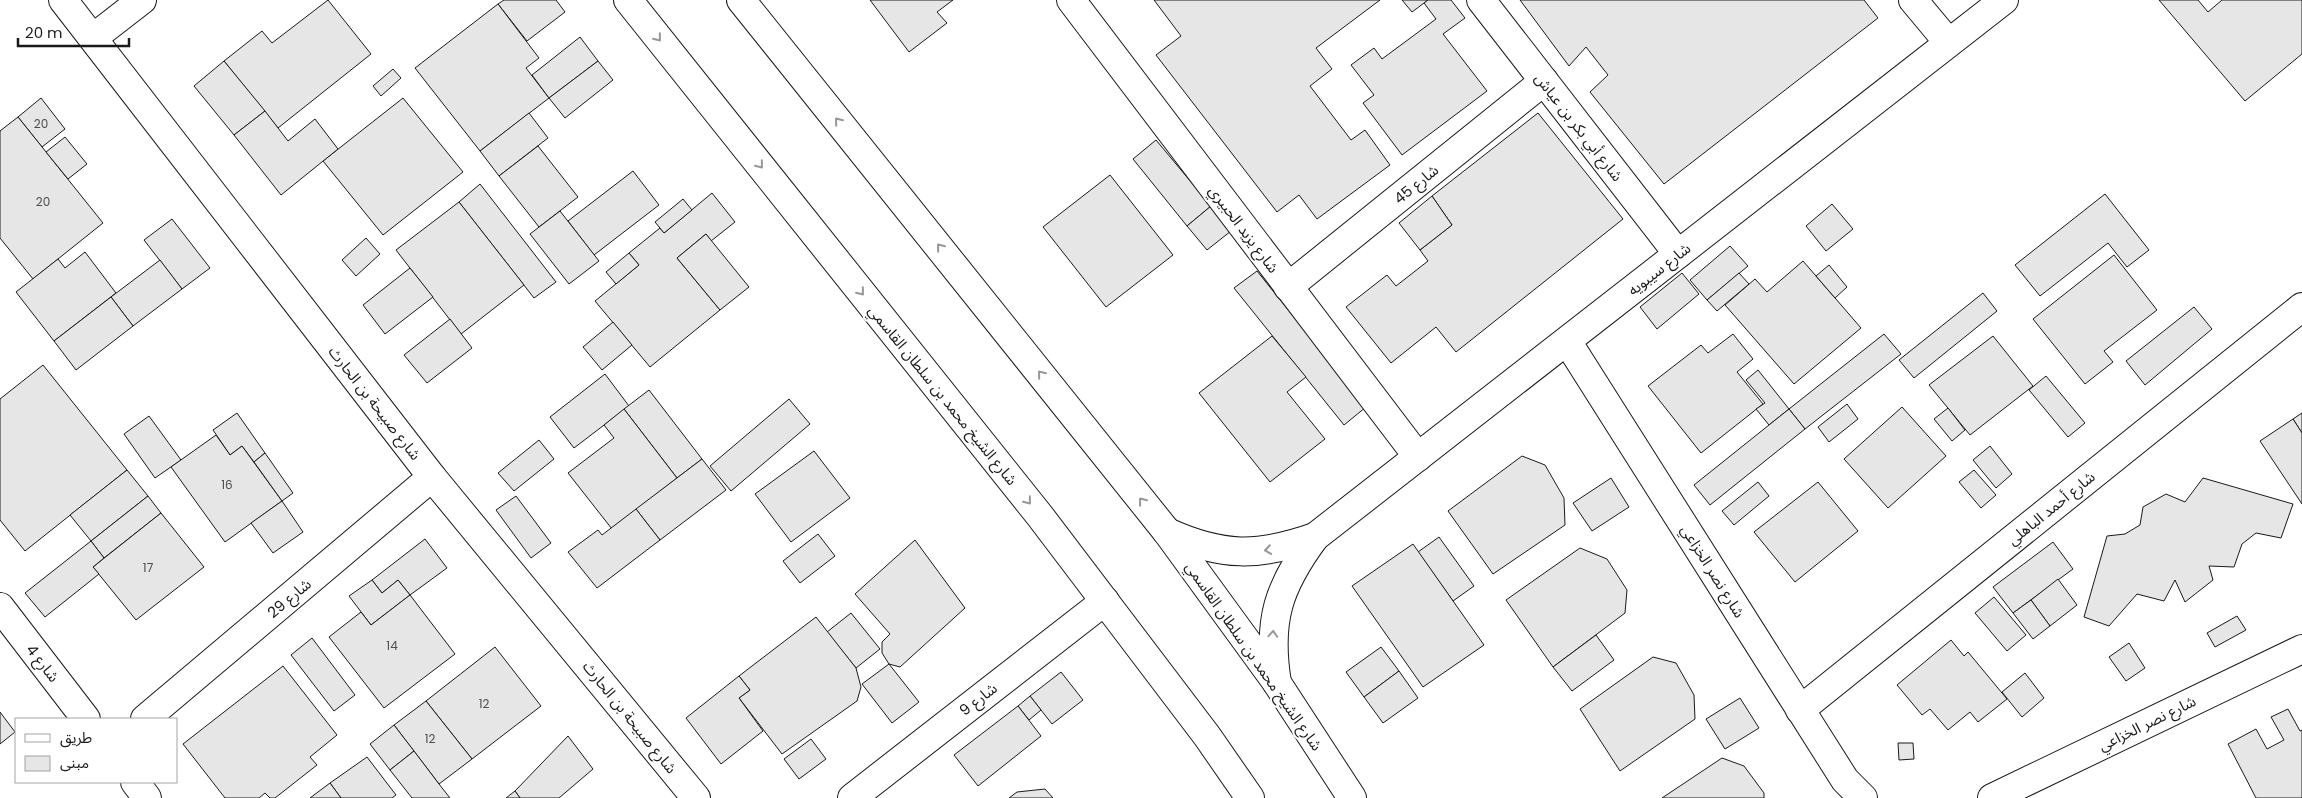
<svg xmlns="http://www.w3.org/2000/svg" width="2302" height="798" viewBox="0 0 2302 798" font-family="Poppins,'Noto Sans Arabic',sans-serif">
  <style>
    .building { fill: #e6e6e6; stroke: #1a1a1a }
    .lines { fill: none; stroke-linecap: round; stroke-linejoin: round }
    .minor-casing { stroke: #1a1a1a; stroke-width: 30 }
    .primary-casing { stroke: #1a1a1a; stroke-width: 30 }
    .minor { stroke: #fff; stroke-width: 28 }
    .primary { stroke: #fff; stroke-width: 28 }
    .oneway { stroke: #989898 }
    .labels { text-anchor: middle; dominant-baseline: central; stroke-width: 4; stroke-linejoin: round; paint-order: stroke }
    .number-label { font-size: 12px; fill: #4d4d4d }
    .street-label { font-size: 15px; fill: #1a1a1a; stroke: #fff }
  </style>
  <rect width="100%" height="100%" fill="#fff"/>
  <g class="building">
    <polygon points="328,0 371,54 278,128 224,61 262,31 272,43"/>
    <polygon points="504,0 556,0 565,12 527,41 498,4"/>
    <polygon points="870,0 953,0 937,12 947,23 909,52"/>
    <polygon points="1154,0 1380,0 1316,48 1332,69 1310,86 1351,140 1365,130 1390,165 1317,219 1299,195 1277,212 1156,55 1181,36"/>
    <polygon points="1402,0 1428,0 1412,12"/>
    <polygon points="1428,0 1451,0 1465,18 1443,34 1487,91 1402,155 1363,103 1374,95 1351,65 1374,48 1382,59 1436,19 1424,3"/>
    <polygon points="1520,0 1864,0 1878,18 1664,184 1590,92 1608,75 1586,47 1569,66"/>
    <polygon points="2159,0 2198,0 2208,12 2222,0 2302,0 2302,54 2245,101"/>
    <polygon points="498,4 539,58 526,68 549,98 480,151 415,68"/>
    <polygon points="580,37 598,61 549,98 532,75"/>
    <polygon points="224,61 265,111 234,135 194,86"/>
    <polygon points="598,61 613,80 565,118 549,98"/>
    <polygon points="393,69 401,78 381,96 373,86"/>
    <polygon points="41,98 65,129 42,147 18,117"/>
    <polygon points="403,98 463,172 383,235 323,161"/>
    <polygon points="265,111 288,141 315,119 338,149 281,195 234,135"/>
    <polygon points="529,113 548,138 499,176 480,151"/>
    <polygon points="1538,113 1623,219 1456,352 1436,327 1391,363 1346,307 1387,275 1396,286 1428,261 1420,250 1452,225 1432,196"/>
    <polygon points="18,117 103,223 33,279 0,238 0,131"/>
    <polygon points="65,137 87,164 68,179 46,152"/>
    <polygon points="1156,140 1211,206 1187,226 1133,159"/>
    <polygon points="538,146 578,197 539,227 499,176"/>
    <polygon points="633,171 659,205 594,255 568,221"/>
    <polygon points="1110,175 1173,255 1106,307 1043,227"/>
    <polygon points="480,184 556,282 534,298 459,202"/>
    <polygon points="712,193 735,222 711,241 706,234 677,258 720,310 650,367 595,301 639,265 629,253 660,228 664,233"/>
    <polygon points="2105,194 2149,250 2127,267 2108,243 2040,296 2015,265"/>
    <polygon points="1432,196 1452,225 1420,250 1399,223"/>
    <polygon points="683,199 692,210 664,233 655,222"/>
    <polygon points="459,202 524,285 461,334 396,250"/>
    <polygon points="1832,204 1853,229 1826,251 1806,226"/>
    <polygon points="1211,206 1231,231 1207,250 1187,226"/>
    <polygon points="560,211 599,261 569,284 530,234"/>
    <polygon points="172,219 210,268 182,289 144,240"/>
    <polygon points="706,234 749,287 720,310 677,258"/>
    <polygon points="366,238 380,254 356,276 342,260"/>
    <polygon points="1730,246 1748,266 1707,300 1690,280"/>
    <polygon points="85,252 116,293 54,341 16,292 58,259 65,268"/>
    <polygon points="629,253 639,265 616,284 606,272"/>
    <polygon points="2114,255 2157,310 2104,351 2113,362 2085,384 2033,319"/>
    <polygon points="160,260 182,289 133,326 111,297"/>
    <polygon points="1803,261 1861,328 1794,384 1725,305 1755,279 1767,292"/>
    <polygon points="1829,265 1847,287 1835,298 1816,276"/>
    <polygon points="410,268 433,297 385,334 363,305"/>
    <polygon points="1257,271 1366,407 1344,425 1234,288"/>
    <polygon points="1682,273 1699,294 1657,329 1640,307"/>
    <polygon points="1739,273 1749,284 1717,311 1707,300"/>
    <polygon points="1983,293 1997,311 1914,378 1899,360"/>
    <polygon points="111,297 133,326 76,370 54,341"/>
    <polygon points="2194,307 2212,329 2145,385 2126,361"/>
    <polygon points="450,319 472,348 427,383 404,355"/>
    <polygon points="613,322 632,345 602,370 583,347"/>
    <polygon points="1733,334 1753,359 1737,372 1763,404 1701,453 1648,386 1701,345 1708,353"/>
    <polygon points="1884,334 1901,354 1805,429 1789,409"/>
    <polygon points="1272,336 1306,377 1287,392 1325,439 1270,482 1199,393"/>
    <polygon points="1993,336 2033,386 1970,435 1929,385"/>
    <polygon points="43,365 127,470 25,551 0,520 0,399"/>
    <polygon points="1758,370 1789,409 1769,425 1756,409 1765,403 1746,380"/>
    <polygon points="605,374 629,406 574,448 550,417"/>
    <polygon points="2046,376 2085,423 2068,437 2029,390"/>
    <polygon points="649,390 702,459 677,478 624,409"/>
    <polygon points="789,399 810,424 731,491 710,466"/>
    <polygon points="1847,404 1858,419 1829,442 1818,427"/>
    <polygon points="1902,407 1946,456 1888,508 1844,459"/>
    <polygon points="1948,408 1965,430 1952,441 1934,419"/>
    <polygon points="624,409 677,478 612,529 568,473 614,438 604,425"/>
    <polygon points="1789,409 1805,429 1710,505 1694,485"/>
    <polygon points="237,413 265,453 254,462 242,446 230,455 213,430"/>
    <polygon points="2302,413 2302,433 2293,419"/>
    <polygon points="149,416 181,460 155,478 124,434"/>
    <polygon points="2293,419 2302,433 2302,504 2260,441"/>
    <polygon points="216,435 230,455 242,446 282,501 225,542 171,467"/>
    <polygon points="539,440 554,459 514,491 498,473"/>
    <polygon points="1990,446 2012,474 1996,488 1973,460"/>
    <polygon points="814,451 850,498 791,542 755,494"/>
    <polygon points="265,453 293,493 282,501 254,462"/>
    <polygon points="1522,456 1545,465 1564,498 1565,525 1493,574 1448,511"/>
    <polygon points="702,459 726,490 660,540 636,509"/>
    <polygon points="127,470 148,496 91,541 70,515"/>
    <polygon points="1974,470 1996,495 1981,508 1959,482"/>
    <polygon points="1611,478 1629,507 1592,531 1573,503"/>
    <polygon points="2203,478 2293,504 2281,538 2256,533 2242,544 2234,567 2209,566 2213,580 2185,602 2175,580 2164,601 2137,594 2109,626 2084,617 2107,536 2125,534 2140,525 2143,507 2166,494 2185,502"/>
    <polygon points="1758,482 1769,496 1734,525 1722,511"/>
    <polygon points="1818,482 1858,531 1795,582 1754,532"/>
    <polygon points="148,496 161,513 104,558 91,541"/>
    <polygon points="516,496 551,543 531,558 496,510"/>
    <polygon points="282,501 303,532 273,553 251,523"/>
    <polygon points="636,509 660,540 597,588 568,552 598,530 602,535"/>
    <polygon points="161,513 204,567 136,620 93,567"/>
    <polygon points="818,534 835,556 800,583 783,561"/>
    <polygon points="1439,537 1474,586 1453,601 1418,552"/>
    <polygon points="425,539 447,568 410,595 398,580 382,593 372,580"/>
    <polygon points="915,540 965,608 900,667 889,664 882,653 882,642 890,634 855,594"/>
    <polygon points="91,541 104,558 93,567 99,574 45,617 25,593"/>
    <polygon points="2053,542 2073,569 2013,613 1993,587"/>
    <polygon points="1413,544 1484,645 1423,687 1352,586"/>
    <polygon points="1580,548 1607,559 1627,590 1625,613 1553,667 1506,600"/>
    <polygon points="2058,579 2077,605 2050,626 2031,600"/>
    <polygon points="372,580 382,593 398,580 410,595 371,625 349,596"/>
    <polygon points="410,595 455,654 384,708 329,637 361,612 371,625"/>
    <polygon points="1994,597 2026,635 2007,651 1975,613"/>
    <polygon points="2031,600 2050,626 2033,639 2013,613"/>
    <polygon points="851,613 880,649 856,668 827,632"/>
    <polygon points="2237,616 2246,630 2215,647 2207,633"/>
    <polygon points="816,617 856,668 861,687 857,701 782,754 739,698 750,690 739,676"/>
    <polygon points="1596,635 1614,660 1572,691 1553,667"/>
    <polygon points="312,638 355,695 334,711 291,655"/>
    <polygon points="1951,640 1964,656 1968,652 2007,699 1978,722 1970,712 1948,730 1930,709 1922,715 1897,685"/>
    <polygon points="2129,643 2145,668 2126,681 2109,657"/>
    <polygon points="495,647 541,706 472,759 426,701"/>
    <polygon points="1381,647 1399,671 1364,697 1346,672"/>
    <polygon points="1653,657 1676,663 1694,695 1695,719 1620,771 1580,709"/>
    <polygon points="889,664 919,702 892,723 862,684"/>
    <polygon points="283,666 337,735 310,757 317,765 275,798 270,798 265,793 259,798 225,798 183,744"/>
    <polygon points="1399,671 1418,698 1383,723 1364,697"/>
    <polygon points="1061,672 1083,700 1052,724 1030,696"/>
    <polygon points="2025,673 2044,698 2022,717 2002,692"/>
    <polygon points="739,676 750,690 739,698 763,731 721,764 686,718"/>
    <polygon points="1030,696 1041,710 1029,720 1018,706"/>
    <polygon points="1740,698 1759,728 1725,749 1706,719"/>
    <polygon points="426,701 472,759 439,784 394,725"/>
    <polygon points="1018,706 1041,736 978,786 954,755"/>
    <polygon points="2288,709 2300,731 2302,730 2302,798 2256,798 2228,744 2256,729 2267,749 2284,740 2271,717"/>
    <polygon points="0,712 15,732 0,744"/>
    <polygon points="394,725 414,751 390,770 370,744"/>
    <polygon points="568,736 593,769 559,798 520,798 515,791"/>
    <polygon points="811,739 826,759 799,779 784,759"/>
    <polygon points="1898,743 1913,743 1914,759 1899,760"/>
    <polygon points="414,751 439,784 450,798 412,798 390,770"/>
    <polygon points="367,757 396,795 392,798 341,798 330,783"/>
    <polygon points="1722,758 1744,766 1764,793 1764,798 1662,798"/>
    <polygon points="330,783 341,798 310,798"/>
    <polygon points="1045,789 1053,798 1009,798 1017,792"/>
    <polygon points="515,791 520,798 506,798"/>
  </g>
  <g class="lines">
    <defs>
      <g id="minor">
        <polyline points="63,0 432,477 696,798"/>
        <polyline points="1071,0 1418,457"/>
        <polyline points="1481,0 1678,254"/>
        <polyline points="1913,0 1948,42"/>
        <polyline points="93,38 142,0"/>
        <polyline points="1288,287 1544,81"/>
        <polyline points="1567,341 1845,780 1863,798"/>
        <path d="M1167 532C1222 557 1258 557 1315 537"/>
        <polyline points="0,607 86,719"/>
        <path d="M1277 683C1267 621 1278 587 1315 537L2004 0"/>
        <polyline points="1800,710 2302,307"/>
        <polyline points="145,719 432,477"/>
        <polyline points="135,782 147,798"/>
        <polyline points="852,798 1105,601"/>
        <polyline points="1992,798 2302,649"/>
      </g>
      <g id="primary">
        <polyline points="628,0 1040,516 1207,736 1250,798"/>
        <polyline points="741,0 1167,532 1277,683 1352,798"/>
      </g>
    </defs>
    <use href="#minor" class="minor-casing"/>
    <use href="#primary" class="primary-casing"/>
    <use href="#minor" class="minor"/>
    <use href="#primary" class="primary"/>
  </g>
  <defs><path id="oneway-chevron" d="M-2-3.5L2.5 0L-2 3.5" fill="none" stroke-width="1.6" stroke-linecap="round" stroke-linejoin="round" transform="scale(1.25)"/></defs>
  <g class="oneway">
    <use href="#oneway-chevron" transform="translate(658 38) rotate(51)"/>
    <use href="#oneway-chevron" transform="translate(838 121) rotate(-129)"/>
    <use href="#oneway-chevron" transform="translate(760 165) rotate(51)"/>
    <use href="#oneway-chevron" transform="translate(940 247) rotate(-129)"/>
    <use href="#oneway-chevron" transform="translate(861 292) rotate(51)"/>
    <use href="#oneway-chevron" transform="translate(1041 374) rotate(-129)"/>
    <use href="#oneway-chevron" transform="translate(1028 501) rotate(51)"/>
    <use href="#oneway-chevron" transform="translate(1142 501) rotate(-128)"/>
    <use href="#oneway-chevron" transform="translate(1268 550) rotate(171)"/>
    <use href="#oneway-chevron" transform="translate(1273 634) rotate(-86)"/>
  </g>
  <g class="labels">
    <g class="number-label">
      <text x="41" y="123">20</text>
      <text x="43" y="201">20</text>
      <text x="227" y="484">16</text>
      <text x="148" y="567">17</text>
      <text x="392" y="645">14</text>
      <text x="484" y="703">12</text>
      <text x="430" y="738">12</text>
    </g>
    <g class="street-label">
      <text transform="translate(1579 127) rotate(52)">شارع أبي بكر بن عياش</text>
      <text transform="translate(1416 184) rotate(-39)">شارع 45</text>
      <text transform="translate(1244 229) rotate(53)">شارع يزيد الحبيري</text>
      <text transform="translate(1659 269) rotate(-38)">شارع سيبويه</text>
      <text transform="translate(943 395) rotate(51)">شارع الشيخ محمد بن سلطان القاسمي</text>
      <text transform="translate(375 403) rotate(52)">شارع صبيحة بن الحارث</text>
      <text transform="translate(2051 508) rotate(-39)">شارع أحمد الباهلي</text>
      <text transform="translate(1713 571) rotate(58)">شارع نصر الخزاعي</text>
      <text transform="translate(289 598) rotate(-40)">شارع 29</text>
      <text transform="translate(1254 656) rotate(55)">شارع الشيخ محمد بن سلطان القاسمي</text>
      <text transform="translate(43 663) rotate(52)">شارع 4</text>
      <text transform="translate(978 699) rotate(-38)">شارع 9</text>
      <text transform="translate(630 717) rotate(51)">شارع صبيحة بن الحارث</text>
      <text transform="translate(2147 723) rotate(-26)">شارع نصر الخزاعي</text>
    </g>
  </g>
  <rect x="15" y="718" width="162" height="65" fill="#ffffff" stroke="#a3a3a3"/>
  <rect x="25" y="734" width="25" height="8" fill="#ffffff" stroke="#a3a3a3"/>
  <text x="60" y="743" font-size="15" fill="#1a1a1a">طريق</text>
  <rect x="25" y="756" width="25" height="15" fill="#e6e6e6" stroke="#a3a3a3"/>
  <text x="60" y="768" font-size="15" fill="#1a1a1a">مبنى</text>
  <path d="M18 38v8h111v-8" fill="none" stroke="#1a1a1a" stroke-width="2.5"/>
  <text x="25" y="38" font-size="15" fill="#1a1a1a" stroke="#ffffff" stroke-width="4" paint-order="stroke">20 m</text>
</svg>
